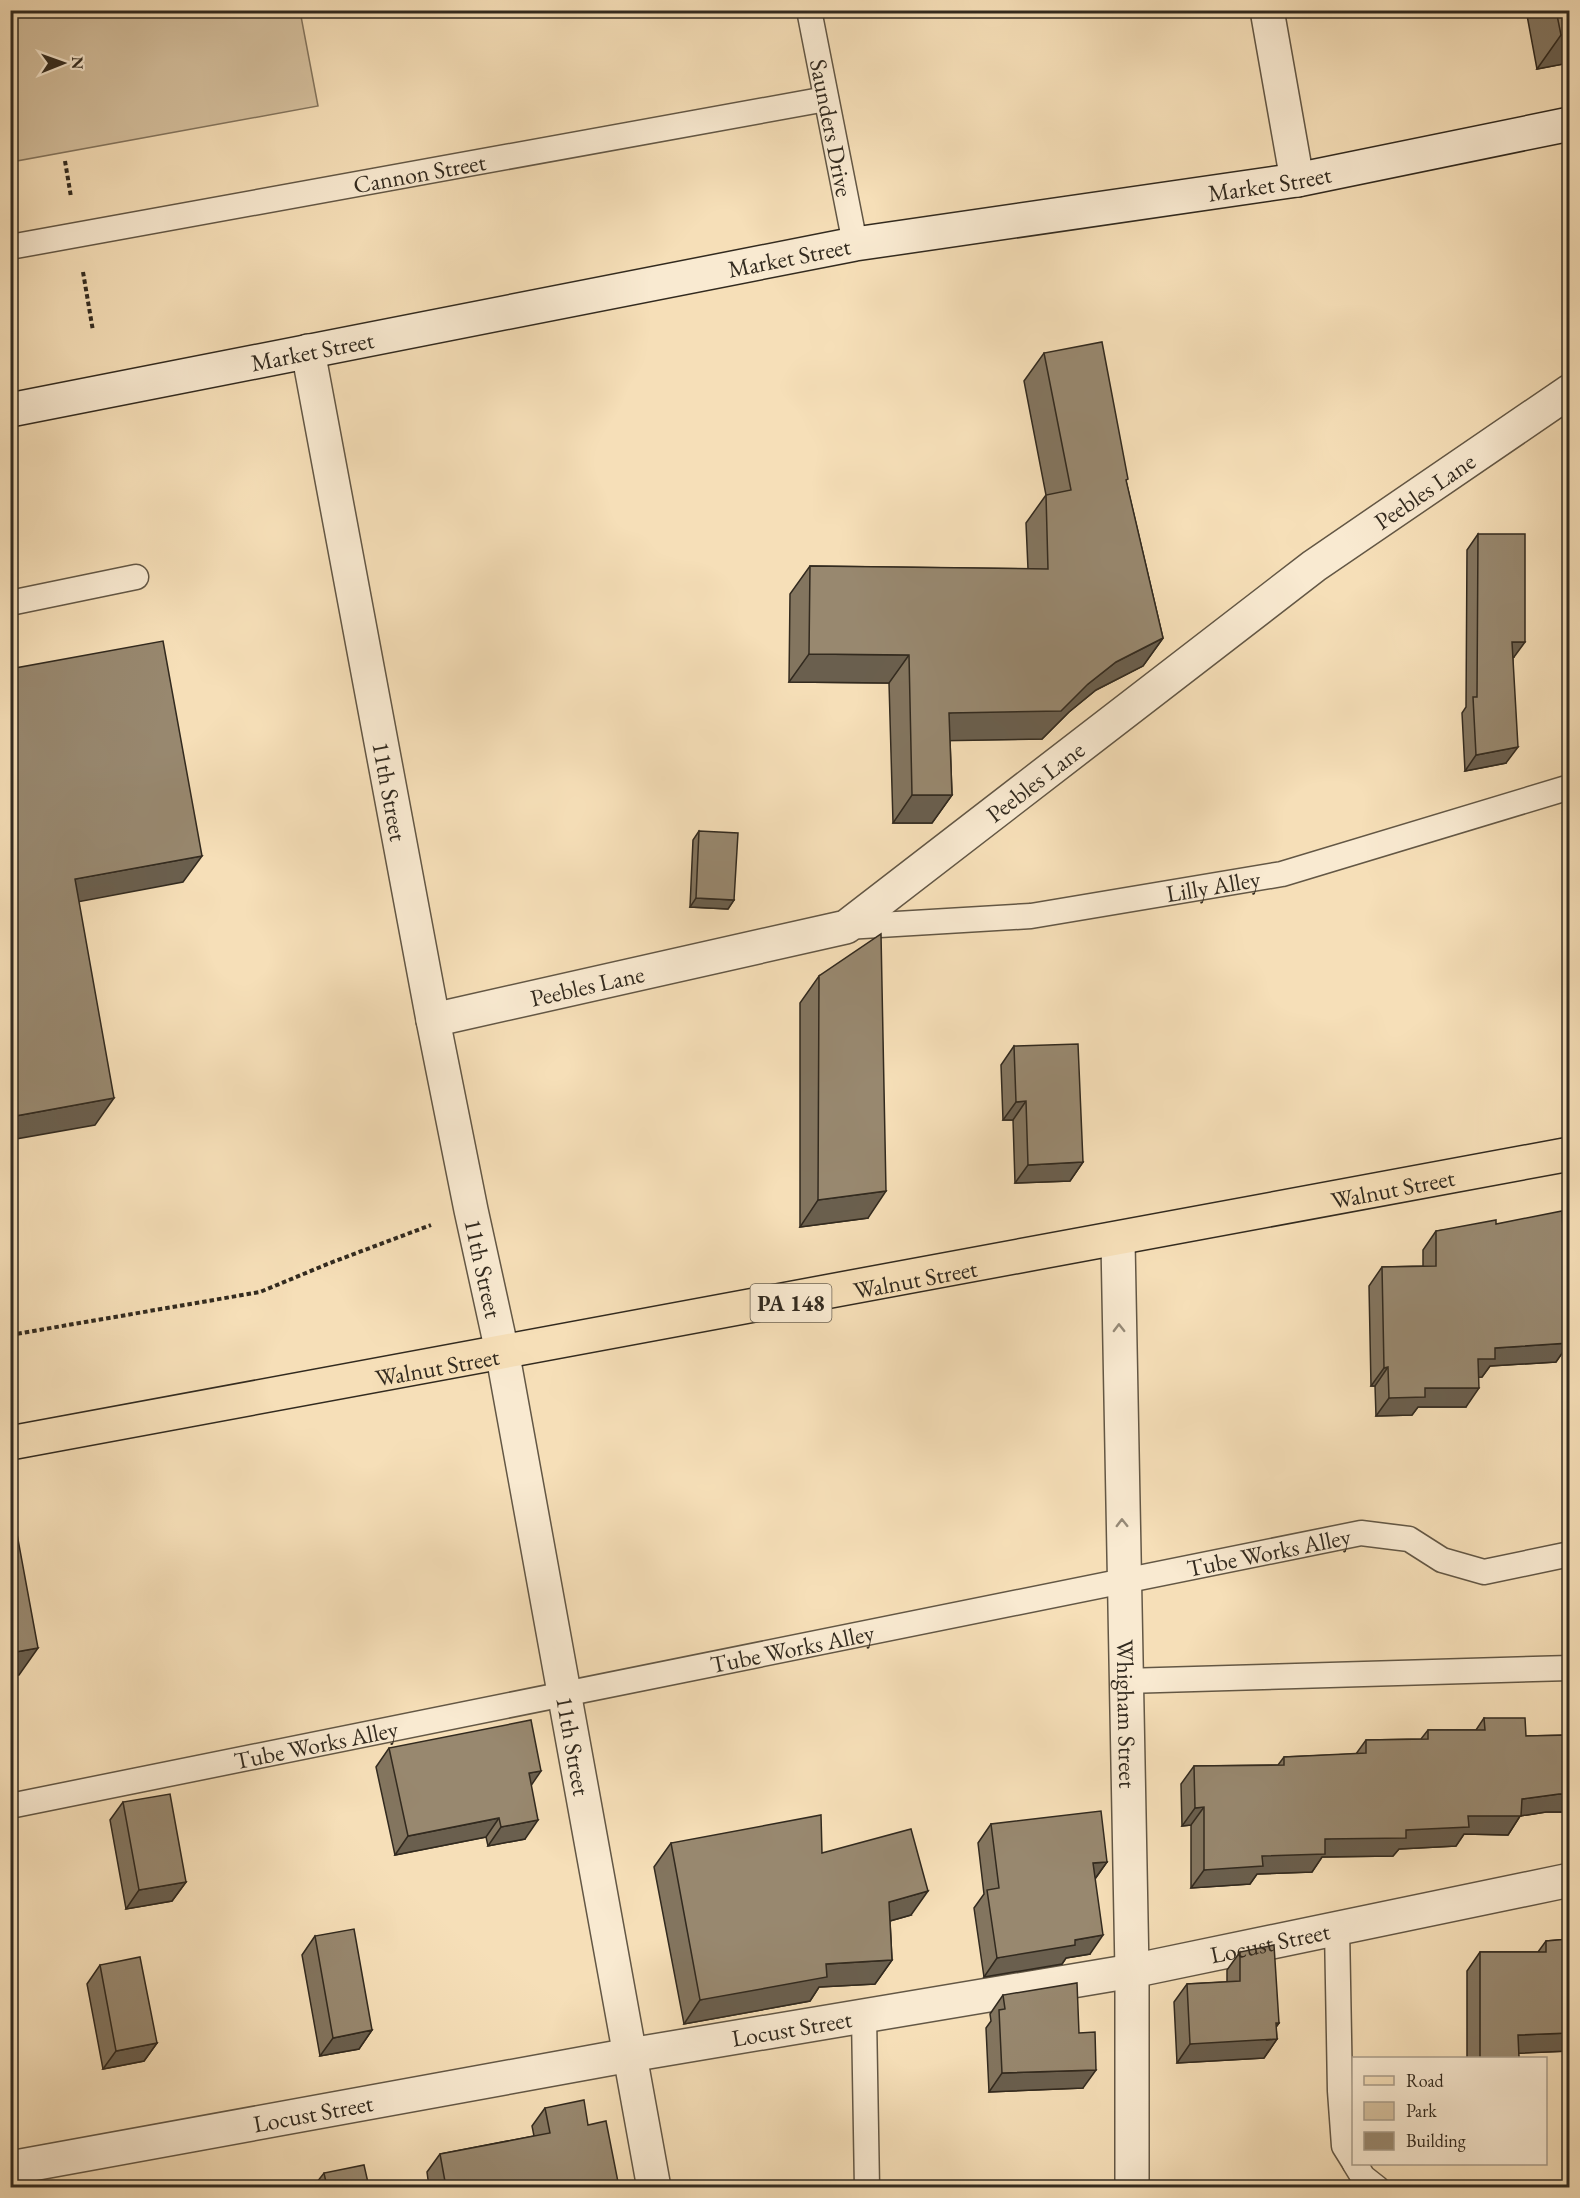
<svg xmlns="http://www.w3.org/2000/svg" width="1580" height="2198" viewBox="0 0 1580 2198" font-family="'EB Garamond',serif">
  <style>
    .green { fill: #d5c09e; stroke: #84755e; stroke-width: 1.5 }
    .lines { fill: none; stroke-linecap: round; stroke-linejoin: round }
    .service-casing { stroke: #635745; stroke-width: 27 }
    .minor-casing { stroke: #635745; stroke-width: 36 }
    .secondary-casing { stroke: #322a1f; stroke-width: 36 }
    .primary-casing { stroke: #322a1f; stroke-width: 36 }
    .path { stroke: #322a1f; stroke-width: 4; stroke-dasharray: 4.5 3; stroke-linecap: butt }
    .service { stroke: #f9ead1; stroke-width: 24 }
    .minor { stroke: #f9ead1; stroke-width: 33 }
    .secondary { stroke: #f9ead1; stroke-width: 33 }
    .primary { stroke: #f6dfb8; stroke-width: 33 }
    .wall { fill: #83755f; stroke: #322a1f; stroke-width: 1.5 }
    .shaded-wall { fill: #6a5f4e; stroke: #322a1f; stroke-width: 1.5 }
    .building { fill: #98886f; stroke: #322a1f; stroke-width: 1.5 }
    .oneway { stroke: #968a78 }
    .labels { text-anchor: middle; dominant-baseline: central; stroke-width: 4.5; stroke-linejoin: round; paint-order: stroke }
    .shield { fill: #f9ead1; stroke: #6e6454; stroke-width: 1.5 }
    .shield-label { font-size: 22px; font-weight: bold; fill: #322a1f }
    .street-label { font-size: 24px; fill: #322a1f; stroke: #f9ead1 }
  </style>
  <rect width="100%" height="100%" fill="#f6dfb8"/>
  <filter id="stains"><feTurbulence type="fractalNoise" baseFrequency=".00333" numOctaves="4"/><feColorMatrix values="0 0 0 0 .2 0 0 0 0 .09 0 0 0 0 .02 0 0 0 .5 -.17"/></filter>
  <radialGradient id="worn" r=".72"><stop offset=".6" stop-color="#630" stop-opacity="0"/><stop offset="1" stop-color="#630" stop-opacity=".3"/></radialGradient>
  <polygon class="green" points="11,10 300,11 318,106 11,162"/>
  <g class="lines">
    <defs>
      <g id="service">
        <path id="s1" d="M809 10 855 244"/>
        <path id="s2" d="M10 247 826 99"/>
        <polyline points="10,603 136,577"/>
        <path id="s3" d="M846 927 1031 916 1282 874 1570 787"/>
        <polyline points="1125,1681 1570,1668"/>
        <path id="s4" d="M10 1806 1361 1533 1409 1539 1442 1560 1484 1572 1570 1554"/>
        <polyline points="1337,1928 1340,2091 1344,2146 1354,2162"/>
        <polyline points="864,2016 867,2188"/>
        <polyline points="1355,2164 1363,2177 1377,2188"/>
      </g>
      <g id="minor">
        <polyline points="1267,10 1297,180"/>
        <path id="s5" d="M308 351 433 1020 471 1210 503 1356 654 2188"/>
        <path id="s6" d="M433 1020 846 927 1314 566 1570 391"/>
        <path id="s7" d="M1118 1242 1132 1971V2188"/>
        <path id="s8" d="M10 2168 630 2055 1132 1971 1570 1880"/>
      </g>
      <g id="secondary">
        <path id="s9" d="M10 410 855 244 1297 180 1570 124"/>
      </g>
      <g id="primary">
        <path id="s10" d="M10 1443C531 1351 1051 1255 1570 1154"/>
      </g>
    </defs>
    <use href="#service" class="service-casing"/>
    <use href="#minor" class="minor-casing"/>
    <use href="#secondary" class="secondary-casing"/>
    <use href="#primary" class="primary-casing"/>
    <g class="path">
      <polyline points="65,161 71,197"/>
      <polyline points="83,272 93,331"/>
      <polyline points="10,1335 260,1292 330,1263 431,1225"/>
    </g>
    <use href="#service" class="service"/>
    <use href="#minor" class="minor"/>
    <use href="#secondary" class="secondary"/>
    <use href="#primary" class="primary"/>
  </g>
  <g class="wall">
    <polygon points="523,10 562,10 524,17"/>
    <polygon points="1526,10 1569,10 1569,63 1537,69"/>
    <polygon points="1044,353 1126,481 1163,638 1143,666 1096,690 1069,712 1042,739 950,740 952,795 932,823 893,823 889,683 789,682 790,594 810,566 1028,569 1026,523 1046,495 1024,381"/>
    <polygon points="1478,534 1514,657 1513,657 1506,763 1465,771 1462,713 1466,707 1467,550"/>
    <polygon points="699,831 734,900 728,909 690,907 693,840"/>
    <polygon points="819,976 868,1218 800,1227 800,1003"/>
    <polygon points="1014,1046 1083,1162 1070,1181 1015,1183 1013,1120 1003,1120 1001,1065"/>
    <polygon points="1496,1224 1569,1343 1556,1362 1490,1366 1482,1377 1478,1377 1466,1407 1418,1407 1412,1415 1376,1416 1375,1386 1371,1386 1369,1286 1382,1267 1423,1266 1423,1250 1436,1231"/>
    <polygon points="1484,1718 1526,1736 1569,1735 1569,1812 1546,1812 1520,1816 1508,1835 1464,1834 1456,1846 1399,1849 1393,1856 1322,1857 1312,1872 1257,1874 1250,1884 1191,1888 1191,1825 1182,1826 1181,1784 1194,1766 1278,1765 1284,1757 1356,1754 1366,1740 1421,1739 1428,1730 1476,1730"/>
    <polygon points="389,1748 531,1785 525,1839 488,1846 486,1837 395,1855 376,1767"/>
    <polygon points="123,1802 186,1882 172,1901 126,1909 110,1820"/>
    <polygon points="991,1824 1107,1862 1095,1879 1090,1954 1066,1958 1062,1964 984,1977 974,1908 984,1894 978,1843"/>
    <polygon points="671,1843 822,1853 911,1915 890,1921 892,1960 875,1984 819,1987 810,2001 684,2024 654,1867"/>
    <polygon points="315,1936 372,2030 359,2049 320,2056 302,1955"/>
    <polygon points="1569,1939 1569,2051 1518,2053 1519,2058 1467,2058 1467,1971 1480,1952 1538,1952 1546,1941"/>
    <polygon points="1240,1952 1279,2023 1276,2027 1277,2039 1264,2058 1177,2063 1174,2002 1187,1984 1227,1982 1227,1970"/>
    <polygon points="100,1965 157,2043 144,2061 103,2069 87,1984"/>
    <polygon points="1003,1995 1079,2033 1083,2088 989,2092 986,2028 991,2021 990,2014"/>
    <polygon points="545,2108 588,2125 619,2187 429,2187 427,2172 440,2154 534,2136 532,2126"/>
    <polygon points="324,2173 369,2187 313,2187"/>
  </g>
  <g class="shaded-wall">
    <polygon points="529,10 562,10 524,17"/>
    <polygon points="1569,33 1569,63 1537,69 1561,35"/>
    <polygon points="1163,638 1143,666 1096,690 1069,712 1042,739 930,741 949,713 1088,684 1116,662"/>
    <polygon points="1512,642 1525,642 1514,657 1501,658"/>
    <polygon points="809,654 909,655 889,683 789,682"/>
    <polygon points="1518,747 1506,763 1465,771 1476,755"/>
    <polygon points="912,795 952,795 932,823 893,823"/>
    <polygon points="202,856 183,882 56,906 75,879"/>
    <polygon points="696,898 734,900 728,909 690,907"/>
    <polygon points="114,1098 95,1125 10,1140 10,1117"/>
    <polygon points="1026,1101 1013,1120 1003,1120 1016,1102"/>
    <polygon points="1083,1162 1070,1181 1015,1183 1028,1165"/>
    <polygon points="886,1191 868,1218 800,1227 818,1200"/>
    <polygon points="1569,1343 1556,1362 1490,1366 1482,1377 1465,1378 1478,1359 1495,1348"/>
    <polygon points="1388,1367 1375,1386 1371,1386 1384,1368"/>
    <polygon points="1425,1388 1479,1388 1466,1407 1418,1407 1412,1415 1376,1416 1389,1398"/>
    <polygon points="38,1648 19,1675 10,1676 10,1653"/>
    <polygon points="541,1771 528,1790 529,1773"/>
    <polygon points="1559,1794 1569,1794 1569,1812 1546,1812 1520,1816 1508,1835 1464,1834 1456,1846 1399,1849 1393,1856 1322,1857 1312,1872 1257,1874 1250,1884 1191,1888 1204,1870 1262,1856 1325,1839 1406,1830 1468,1816 1522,1799"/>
    <polygon points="1204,1807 1191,1825 1182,1826 1195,1808"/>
    <polygon points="499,1818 486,1837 395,1855 408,1836"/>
    <polygon points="538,1820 525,1839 488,1846 501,1827"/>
    <polygon points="1107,1862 1094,1880 1093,1863"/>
    <polygon points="186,1882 172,1901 126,1909 139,1890"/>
    <polygon points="928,1891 911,1915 872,1926 889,1902"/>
    <polygon points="1103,1935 1090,1954 1066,1958 1062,1964 984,1977 997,1958 1075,1940"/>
    <polygon points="892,1960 875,1984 819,1987 810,2001 684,2024 700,2000 826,1964"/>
    <polygon points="1276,2023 1279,2023 1267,2040 1277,2039 1264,2058 1177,2063 1190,2044"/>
    <polygon points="372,2030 359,2049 320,2056 333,2038"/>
    <polygon points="1569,2033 1569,2051 1505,2054 1518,2035"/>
    <polygon points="157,2043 144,2061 103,2069 116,2051"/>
    <polygon points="1096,2070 1083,2088 989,2092 1002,2073"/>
  </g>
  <g class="building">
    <polygon points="1556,10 1569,10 1569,33 1561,35"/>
    <polygon points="1102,342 1128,479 1126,480 1163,638 1116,662 1088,684 1061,711 949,713 952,795 912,795 909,655 809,654 810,566 1048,569 1046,495 1071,490 1044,353"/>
    <polygon points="1478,534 1525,534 1525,642 1512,642 1518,747 1476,755 1473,697 1477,697"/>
    <polygon points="163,641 202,856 75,879 114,1098 10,1117 10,669"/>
    <polygon points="699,831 738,833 734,900 696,898"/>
    <polygon points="881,934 886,1191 818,1200 819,976"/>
    <polygon points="1078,1044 1083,1162 1028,1165 1026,1101 1016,1102 1014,1046"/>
    <polygon points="1562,1211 1569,1343 1495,1348 1495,1359 1478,1359 1479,1388 1425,1388 1425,1397 1389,1398 1388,1367 1384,1368 1382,1267 1436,1266 1436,1231 1496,1220 1496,1224"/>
    <polygon points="10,1496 38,1648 10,1653"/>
    <polygon points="1484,1718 1525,1718 1526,1736 1569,1735 1569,1794 1559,1794 1522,1799 1521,1816 1468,1816 1469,1827 1406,1830 1406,1838 1325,1839 1325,1854 1262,1856 1263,1866 1204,1870 1204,1807 1195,1808 1194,1766 1284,1765 1284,1757 1366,1753 1366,1740 1428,1739 1428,1730 1485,1730"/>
    <polygon points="531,1720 541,1771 529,1773 538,1820 501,1827 499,1818 408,1836 389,1748"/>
    <polygon points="170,1794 186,1882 139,1890 123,1802"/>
    <polygon points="1101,1811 1107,1862 1093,1863 1103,1935 1075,1940 1075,1945 997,1958 987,1890 999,1888 991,1824"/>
    <polygon points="821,1815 822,1853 911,1829 928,1891 889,1902 892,1960 826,1964 827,1977 700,2000 671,1843"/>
    <polygon points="354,1929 372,2030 333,2038 315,1936"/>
    <polygon points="1569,1939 1569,2033 1518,2035 1519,2058 1480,2058 1480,1952 1546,1952 1546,1941"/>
    <polygon points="1274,1945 1279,2023 1276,2023 1277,2039 1190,2044 1187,1984 1240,1981 1240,1952"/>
    <polygon points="140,1957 157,2043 116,2051 100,1965"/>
    <polygon points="1077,1983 1079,2033 1095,2032 1096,2070 1002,2073 999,2010 1005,2009 1003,1995"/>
    <polygon points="584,2100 588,2125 606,2121 619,2187 446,2187 440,2154 550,2133 545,2108"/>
    <polygon points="364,2165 369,2187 327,2187 324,2173"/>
  </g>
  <defs><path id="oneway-chevron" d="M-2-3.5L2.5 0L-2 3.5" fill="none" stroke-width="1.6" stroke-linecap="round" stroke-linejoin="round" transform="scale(1.5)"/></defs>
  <g class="oneway">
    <use href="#oneway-chevron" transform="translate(1119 1328) rotate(-91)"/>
    <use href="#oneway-chevron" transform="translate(1122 1523) rotate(-91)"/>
  </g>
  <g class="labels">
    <rect class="shield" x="750.5" y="1284" width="81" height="38" rx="4.5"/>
    <g class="shield-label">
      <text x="791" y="1303">PA 148</text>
    </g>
    <g class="street-label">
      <text stroke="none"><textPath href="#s1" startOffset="120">Saunders Drive</textPath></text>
      <text stroke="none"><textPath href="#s2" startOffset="416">Cannon Street</textPath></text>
      <text stroke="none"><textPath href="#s9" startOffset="1280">Market Street</textPath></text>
      <text stroke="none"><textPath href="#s9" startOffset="794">Market Street</textPath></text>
      <text stroke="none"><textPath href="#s9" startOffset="308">Market Street</textPath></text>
      <text stroke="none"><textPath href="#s6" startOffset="1148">Peebles Lane</textPath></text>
      <text stroke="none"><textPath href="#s6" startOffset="662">Peebles Lane</textPath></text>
      <text stroke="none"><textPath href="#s5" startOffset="448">11th Street</textPath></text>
      <text stroke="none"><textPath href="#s3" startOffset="370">Lilly Alley</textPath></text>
      <text stroke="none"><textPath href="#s6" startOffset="158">Peebles Lane</textPath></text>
      <text stroke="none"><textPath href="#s10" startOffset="1406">Walnut Street</textPath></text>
      <text stroke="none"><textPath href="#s5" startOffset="934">11th Street</textPath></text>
      <text stroke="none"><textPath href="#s10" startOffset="920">Walnut Street</textPath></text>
      <text stroke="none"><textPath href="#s10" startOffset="434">Walnut Street</textPath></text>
      <text stroke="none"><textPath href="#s4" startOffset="1284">Tube Works Alley</textPath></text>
      <text stroke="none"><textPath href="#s4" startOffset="798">Tube Works Alley</textPath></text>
      <text stroke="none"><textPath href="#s7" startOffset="472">Whigham Street</textPath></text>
      <text stroke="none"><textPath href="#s4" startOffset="312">Tube Works Alley</textPath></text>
      <text stroke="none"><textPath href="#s5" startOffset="1420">11th Street</textPath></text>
      <text stroke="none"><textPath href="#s8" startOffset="1280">Locust Street</textPath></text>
      <text stroke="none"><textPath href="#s8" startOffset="794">Locust Street</textPath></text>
      <text stroke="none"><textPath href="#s8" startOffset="308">Locust Street</textPath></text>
    </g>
  </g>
  <rect width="1580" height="2198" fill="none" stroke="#f6dfb8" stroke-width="36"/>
  <rect x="12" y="12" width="1556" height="2174" fill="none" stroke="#322a1f" stroke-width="3"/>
  <rect x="18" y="18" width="1544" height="2162" fill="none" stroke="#322a1f" stroke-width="1.5"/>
  <rect x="1352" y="2057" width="195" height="108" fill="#f9ead1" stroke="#a99d8a" stroke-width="1.5"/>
  <rect x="1364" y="2076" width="30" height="9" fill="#f6dfb8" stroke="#a99d8a" stroke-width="1.5"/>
  <text x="1406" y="2087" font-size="18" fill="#322a1f">Road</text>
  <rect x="1364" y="2102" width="30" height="18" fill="#d5c09e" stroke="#a99d8a" stroke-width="1.5"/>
  <text x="1406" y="2117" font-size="18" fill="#322a1f">Park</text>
  <rect x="1364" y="2132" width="30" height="18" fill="#98886f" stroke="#a99d8a" stroke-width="1.5"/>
  <text x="1406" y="2147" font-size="18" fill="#322a1f">Building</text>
  <g transform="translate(63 63) rotate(89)" stroke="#f9ead1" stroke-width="4.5" paint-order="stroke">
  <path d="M0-4.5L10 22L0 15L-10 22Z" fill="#322a1f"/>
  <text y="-9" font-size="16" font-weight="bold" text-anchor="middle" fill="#322a1f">N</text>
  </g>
  <rect width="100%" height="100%" filter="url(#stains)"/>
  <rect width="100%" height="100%" fill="url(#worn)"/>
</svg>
